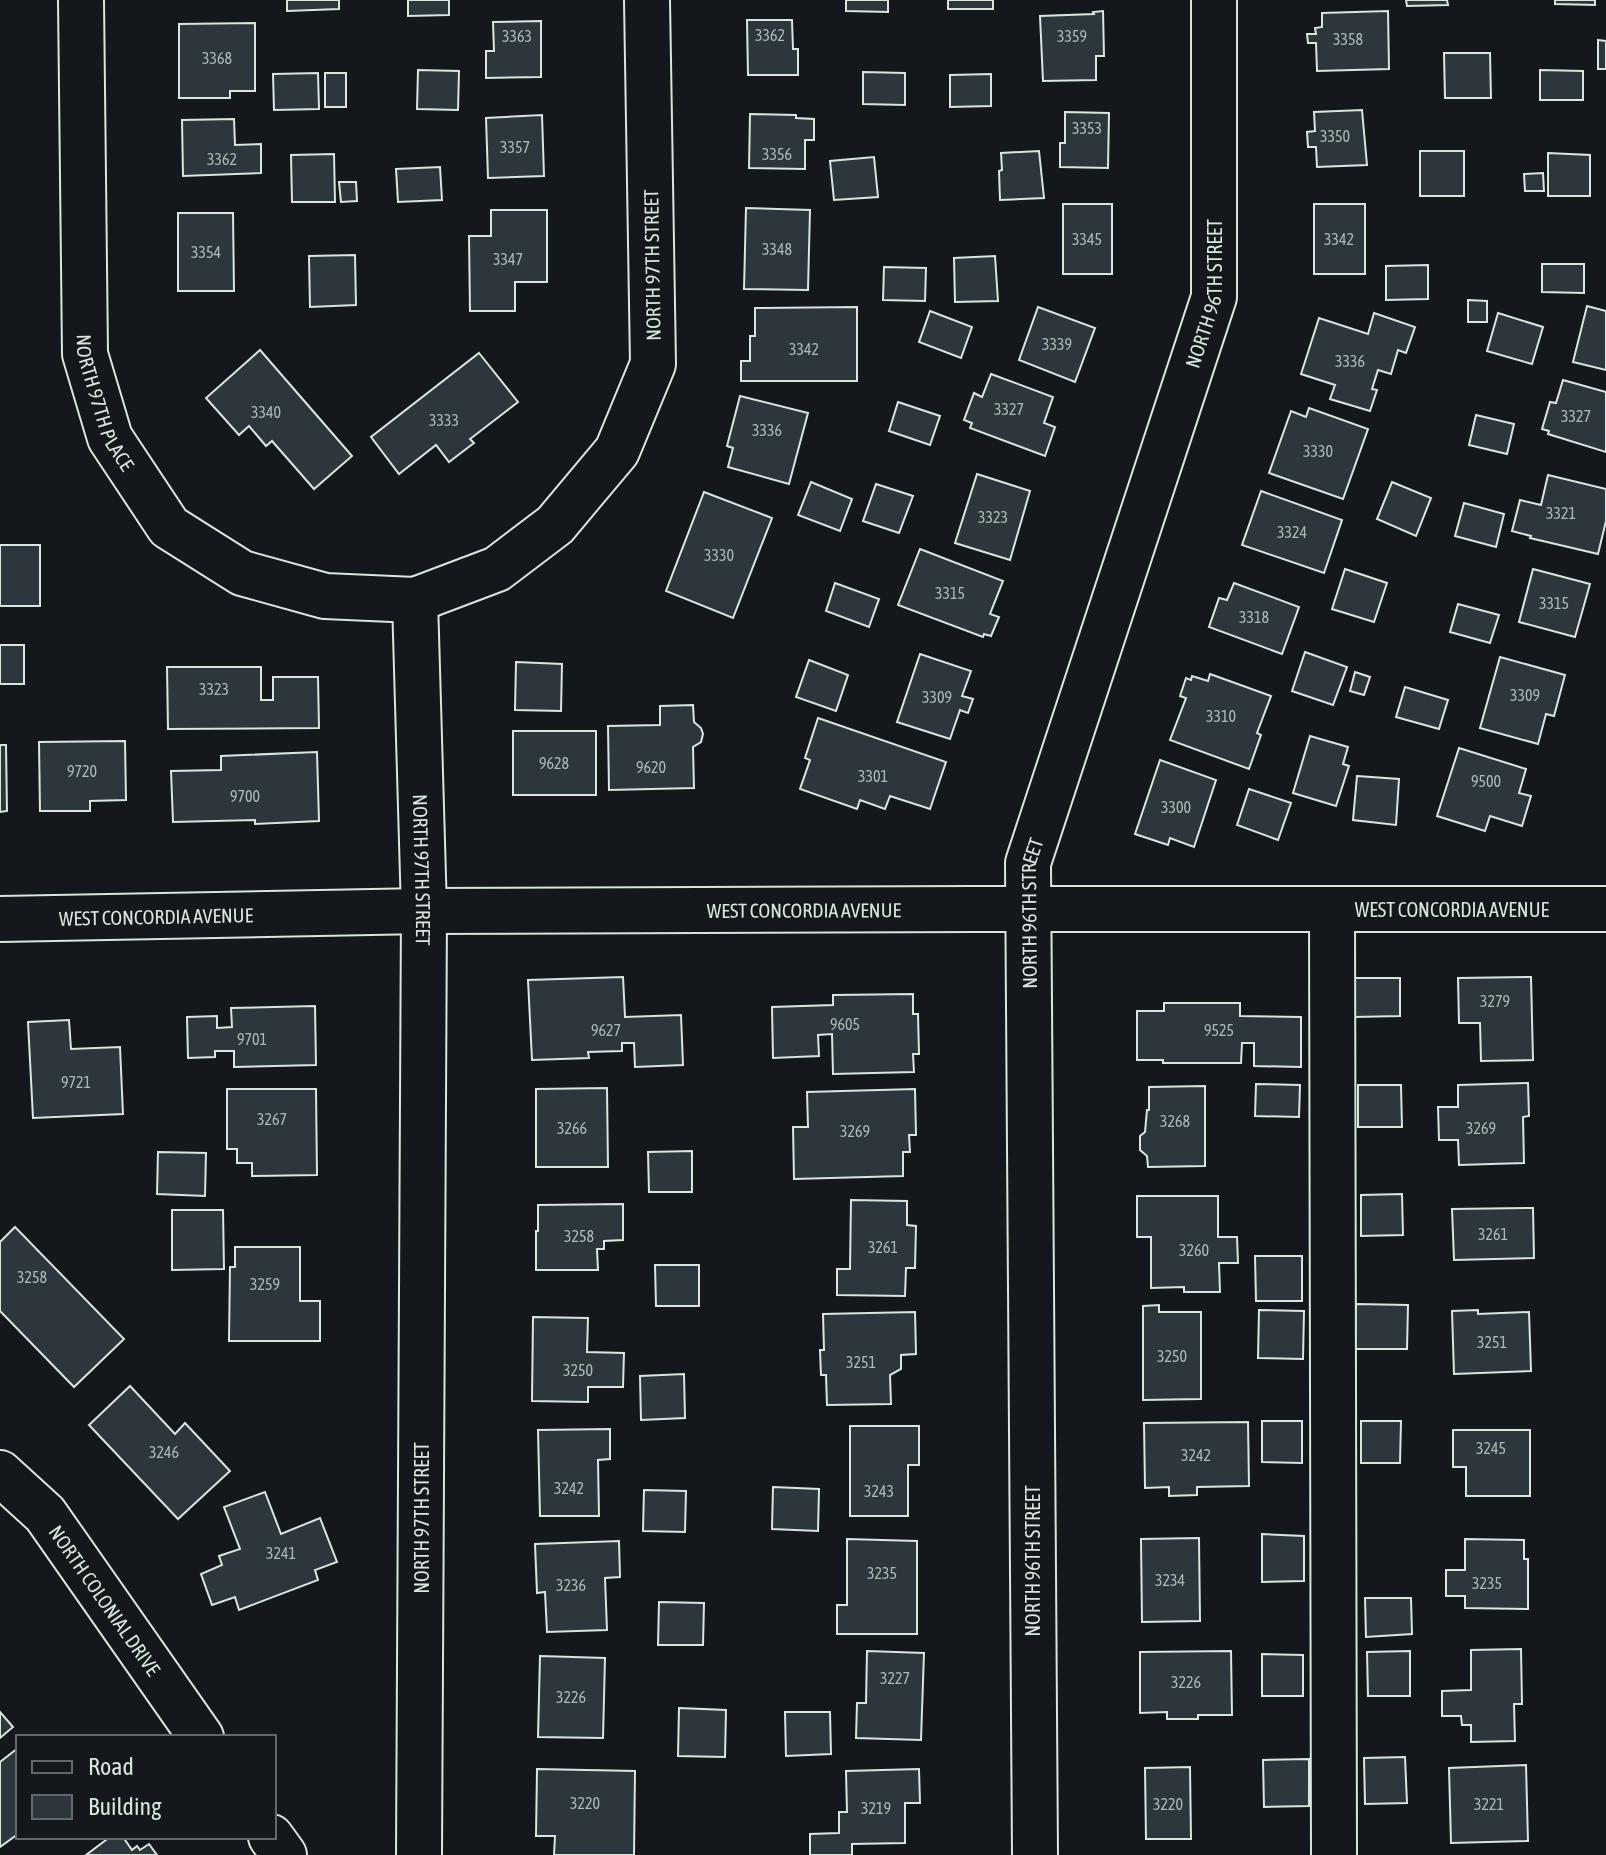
<svg xmlns="http://www.w3.org/2000/svg" width="1606" height="1855" viewBox="0 0 1606 1855" font-family="'Asap Condensed',sans-serif">
  <style>
    .building { fill: #2c363c; stroke: #d8e6dc; stroke-width: 2 }
    .lines { fill: none; stroke-linecap: round; stroke-linejoin: round }
    .minor-casing { stroke: #d8e6dc; stroke-width: 48 }
    .minor { stroke: #14181c; stroke-width: 44 }
    .labels { text-anchor: middle; dominant-baseline: central; stroke-width: 6; stroke-linejoin: round; paint-order: stroke }
    .number-label { font-size: 16px; fill: #adbab4 }
    .street-label { font-size: 20px; fill: #d8e6dc; stroke: #14181c }
  </style>
  <rect width="100%" height="100%" fill="#14181c"/>
  <g class="building">
    <polygon points="287,0 339,0 339,9 287,11"/>
    <polygon points="408,0 449,0 449,15 408,16"/>
    <polygon points="846,0 888,0 888,12 846,11"/>
    <rect x="948" y="0" width="45" height="9"/>
    <polygon points="1406,0 1447,0 1448,5 1407,6"/>
    <polygon points="1555,0 1595,0 1595,5 1555,4"/>
    <polygon points="1103,11 1104,56 1096,56 1096,80 1043,81 1040,16 1094,14 1093,12"/>
    <polygon points="1388,11 1389,69 1317,71 1316,43 1308,43 1307,34 1316,34 1315,28 1322,27 1322,13"/>
    <polygon points="747,20 792,20 793,49 798,49 798,75 748,75"/>
    <polygon points="541,21 541,77 486,78 486,51 494,51 493,22"/>
    <polygon points="255,23 255,91 230,91 230,98 179,98 179,24"/>
    <polygon points="1598,40 1606,41 1606,69 1598,69"/>
    <polygon points="1444,53 1490,53 1491,98 1445,98"/>
    <polygon points="418,70 459,71 458,110 417,109"/>
    <polygon points="1540,70 1583,71 1583,100 1540,100"/>
    <polygon points="863,72 905,73 905,105 863,104"/>
    <polygon points="318,73 319,109 274,110 273,74"/>
    <rect x="325" y="73" width="21" height="34"/>
    <polygon points="991,74 991,106 950,107 950,75"/>
    <polygon points="1362,110 1367,165 1317,167 1316,147 1308,147 1307,132 1315,131 1314,112"/>
    <polygon points="1065,112 1109,113 1108,168 1060,167 1060,143 1065,143"/>
    <polygon points="750,114 796,115 796,118 814,119 814,140 805,140 805,169 749,168"/>
    <polygon points="542,115 544,176 488,178 486,118"/>
    <polygon points="234,119 235,145 261,144 261,173 183,176 182,120"/>
    <polygon points="1039,151 1044,198 1000,200 999,171 1002,170 1001,153"/>
    <rect x="1420" y="151" width="44" height="45"/>
    <polygon points="1548,153 1590,155 1590,196 1548,196"/>
    <polygon points="334,154 335,202 292,202 291,155"/>
    <polygon points="874,157 878,197 834,200 830,161"/>
    <polygon points="440,167 442,200 398,202 396,169"/>
    <polygon points="1543,173 1544,191 1525,191 1524,174"/>
    <polygon points="339,182 356,182 357,201 341,202"/>
    <rect x="1063" y="204" width="49" height="70"/>
    <rect x="1314" y="204" width="51" height="70"/>
    <polygon points="746,208 810,210 808,290 744,289"/>
    <polygon points="491,210 547,210 547,282 515,282 515,311 470,311 469,236 491,236"/>
    <polygon points="178,213 233,213 234,291 178,291"/>
    <polygon points="355,255 356,305 310,307 309,256"/>
    <polygon points="995,256 998,301 955,302 954,258"/>
    <polygon points="1542,264 1584,264 1584,293 1542,292"/>
    <polygon points="1428,265 1428,299 1386,300 1386,266"/>
    <polygon points="884,267 926,268 925,301 883,300"/>
    <polygon points="1468,300 1487,301 1487,322 1468,322"/>
    <polygon points="1587,306 1606,311 1606,370 1573,362"/>
    <polygon points="857,307 857,381 741,381 741,361 750,361 750,336 755,336 755,308"/>
    <polygon points="1038,307 1095,328 1075,382 1019,360"/>
    <polygon points="930,311 972,327 961,358 919,342"/>
    <polygon points="1374,313 1415,327 1406,353 1398,350 1391,374 1378,370 1372,389 1377,390 1370,411 1330,399 1335,385 1301,374 1319,318 1368,334"/>
    <polygon points="1498,313 1543,327 1532,364 1487,351"/>
    <polygon points="260,350 352,456 314,489 272,441 266,446 249,426 239,435 206,398"/>
    <polygon points="479,353 518,402 470,439 474,443 449,462 436,445 399,474 371,437"/>
    <polygon points="991,374 1053,397 1044,423 1055,427 1045,456 970,428 972,423 964,420 974,393 982,397"/>
    <polygon points="1563,380 1606,392 1606,452 1548,434 1549,431 1542,429 1550,402 1556,403"/>
    <polygon points="740,396 808,413 789,484 728,467 733,448 727,446"/>
    <polygon points="898,402 940,416 930,445 889,431"/>
    <polygon points="1309,408 1368,429 1343,499 1269,473 1291,411 1306,417"/>
    <polygon points="1476,415 1514,424 1507,454 1469,445"/>
    <polygon points="977,474 1030,491 1010,560 955,543"/>
    <polygon points="1548,475 1606,489 1606,521 1598,554 1530,538 1531,536 1512,531 1520,500 1541,505"/>
    <polygon points="811,482 852,499 840,531 798,515"/>
    <polygon points="1392,482 1431,498 1416,536 1377,519"/>
    <polygon points="876,484 913,496 899,533 863,521"/>
    <polygon points="1261,491 1342,520 1324,573 1242,545"/>
    <polygon points="704,492 772,518 733,618 666,591"/>
    <polygon points="1464,503 1504,514 1496,547 1455,536"/>
    <rect x="0" y="545" width="40" height="61"/>
    <polygon points="920,549 1003,581 990,614 999,617 991,636 984,634 983,637 898,605"/>
    <polygon points="1345,569 1387,583 1374,622 1332,609"/>
    <polygon points="1533,569 1590,584 1575,637 1519,622"/>
    <polygon points="835,583 879,599 869,627 826,611"/>
    <polygon points="1234,583 1299,607 1282,654 1209,627 1219,598 1227,600"/>
    <polygon points="1458,604 1499,615 1490,643 1450,632"/>
    <rect x="0" y="645" width="24" height="39"/>
    <polygon points="1305,652 1347,667 1333,705 1292,691"/>
    <polygon points="920,654 971,671 962,696 973,699 968,713 960,710 950,739 897,722"/>
    <polygon points="1500,657 1565,675 1554,716 1546,714 1538,744 1480,728"/>
    <polygon points="809,660 848,675 836,711 796,697"/>
    <polygon points="516,662 562,664 561,711 515,710"/>
    <polygon points="167,667 261,667 261,700 273,700 273,677 318,677 319,728 168,729"/>
    <polygon points="1355,672 1370,677 1364,695 1350,691"/>
    <polygon points="1210,674 1271,696 1257,733 1261,735 1249,769 1170,740 1186,698 1180,696 1186,678 1191,680 1192,676 1208,681"/>
    <polygon points="1405,687 1448,700 1439,729 1396,717"/>
    <polygon points="693,705 694,722 701,728 703,734 701,742 693,747 694,788 609,790 608,726 660,725 660,706"/>
    <polygon points="818,718 946,762 930,809 890,796 885,809 860,800 857,809 800,789 810,760 805,758"/>
    <rect x="513" y="731" width="83" height="64"/>
    <polygon points="1310,736 1348,747 1343,764 1349,766 1336,806 1293,793"/>
    <polygon points="125,741 126,800 90,801 90,811 40,811 39,742"/>
    <polygon points="0,745 6,745 7,811 0,812"/>
    <polygon points="1459,748 1526,769 1519,793 1531,796 1522,826 1490,816 1485,831 1437,816"/>
    <polygon points="317,752 319,821 255,824 255,820 173,822 171,771 221,770 221,756"/>
    <polygon points="1160,760 1216,780 1194,847 1170,838 1168,845 1135,834"/>
    <polygon points="1357,776 1399,779 1396,825 1353,820"/>
    <polygon points="1249,789 1291,803 1278,840 1237,825"/>
    <polygon points="623,977 625,1017 681,1015 683,1065 635,1067 634,1043 622,1043 622,1051 588,1052 589,1058 532,1060 528,980"/>
    <polygon points="1531,977 1533,1060 1481,1061 1480,1023 1459,1023 1458,978"/>
    <polygon points="1353,978 1400,978 1400,1016 1354,1017"/>
    <polygon points="913,994 913,1014 918,1014 919,1054 913,1054 914,1072 833,1074 832,1034 818,1035 819,1056 773,1058 772,1007 833,1005 833,995"/>
    <polygon points="1164,1003 1240,1003 1240,1016 1301,1017 1301,1067 1254,1066 1254,1043 1242,1043 1241,1063 1163,1063 1163,1060 1137,1060 1137,1011 1164,1011"/>
    <polygon points="315,1006 316,1065 234,1067 234,1051 215,1051 215,1057 188,1058 187,1017 217,1016 217,1028 232,1027 231,1008"/>
    <polygon points="69,1020 71,1049 120,1047 123,1114 33,1118 28,1022"/>
    <polygon points="1528,1083 1529,1116 1523,1117 1524,1163 1459,1165 1458,1140 1439,1140 1438,1107 1458,1107 1458,1085"/>
    <polygon points="1256,1084 1300,1085 1299,1117 1255,1116"/>
    <polygon points="1358,1085 1401,1085 1402,1127 1358,1127"/>
    <polygon points="1205,1086 1205,1166 1148,1167 1147,1156 1140,1150 1140,1136 1145,1132 1147,1110 1149,1110 1149,1087"/>
    <polygon points="607,1088 608,1167 536,1167 536,1089"/>
    <polygon points="227,1089 316,1089 317,1175 252,1176 252,1163 237,1163 237,1149 227,1149"/>
    <polygon points="915,1089 916,1135 909,1135 910,1152 903,1152 903,1176 794,1179 793,1127 808,1127 807,1092"/>
    <polygon points="692,1151 692,1192 649,1192 648,1152"/>
    <polygon points="158,1152 206,1153 205,1196 157,1194"/>
    <polygon points="1402,1194 1403,1235 1361,1236 1361,1195"/>
    <polygon points="1137,1196 1218,1196 1218,1237 1237,1237 1238,1263 1219,1263 1220,1292 1184,1292 1184,1287 1151,1288 1151,1237 1137,1237"/>
    <polygon points="851,1200 907,1201 907,1225 916,1226 915,1268 906,1268 905,1296 837,1295 837,1269 850,1269"/>
    <polygon points="623,1204 623,1240 604,1241 604,1249 597,1249 598,1270 536,1270 536,1231 538,1231 538,1205"/>
    <polygon points="1533,1208 1534,1258 1454,1260 1452,1209"/>
    <polygon points="172,1210 223,1210 224,1269 172,1270"/>
    <polygon points="15,1227 124,1339 74,1387 0,1311 0,1242"/>
    <polygon points="235,1247 300,1247 300,1301 320,1301 320,1341 229,1341 230,1267 235,1267"/>
    <polygon points="1255,1256 1302,1256 1302,1301 1256,1301"/>
    <polygon points="655,1265 699,1265 699,1306 656,1306"/>
    <polygon points="1356,1304 1408,1305 1407,1349 1355,1349"/>
    <polygon points="1159,1305 1159,1312 1201,1312 1201,1399 1143,1400 1143,1306"/>
    <polygon points="1259,1310 1304,1311 1303,1359 1258,1358"/>
    <polygon points="1478,1310 1478,1314 1529,1312 1531,1371 1454,1374 1452,1311"/>
    <polygon points="915,1312 916,1354 901,1355 901,1369 890,1375 891,1404 827,1405 826,1375 821,1375 820,1350 824,1350 823,1314"/>
    <polygon points="533,1317 588,1318 587,1352 624,1353 623,1387 588,1387 588,1402 532,1401"/>
    <polygon points="684,1374 685,1418 641,1420 640,1376"/>
    <polygon points="130,1386 175,1434 185,1423 230,1471 178,1519 89,1425"/>
    <polygon points="1262,1421 1302,1421 1302,1463 1262,1462"/>
    <polygon points="1361,1421 1401,1421 1400,1463 1361,1463"/>
    <polygon points="1248,1422 1249,1486 1197,1487 1197,1495 1169,1496 1169,1487 1145,1488 1144,1423"/>
    <polygon points="850,1426 919,1426 919,1465 908,1465 908,1516 850,1516"/>
    <polygon points="610,1429 610,1459 598,1460 599,1516 540,1516 538,1430"/>
    <polygon points="1453,1430 1530,1430 1530,1496 1466,1496 1466,1467 1453,1467"/>
    <polygon points="773,1487 819,1489 818,1531 772,1529"/>
    <polygon points="644,1490 686,1491 685,1532 643,1531"/>
    <polygon points="265,1492 281,1534 320,1518 337,1562 315,1570 318,1580 239,1610 235,1597 212,1605 201,1574 222,1565 219,1556 240,1549 224,1507"/>
    <polygon points="1262,1534 1304,1536 1304,1581 1262,1582"/>
    <polygon points="1199,1538 1200,1621 1142,1622 1141,1539"/>
    <polygon points="847,1539 917,1541 917,1634 837,1634 837,1605 847,1605"/>
    <polygon points="1465,1539 1524,1540 1524,1559 1528,1559 1528,1609 1465,1608 1465,1596 1446,1596 1446,1570 1465,1570"/>
    <polygon points="619,1541 620,1577 605,1578 607,1630 547,1632 545,1592 537,1593 535,1544"/>
    <polygon points="1365,1598 1411,1598 1412,1634 1366,1637"/>
    <polygon points="659,1602 704,1603 703,1645 658,1645"/>
    <polygon points="1521,1649 1522,1704 1514,1704 1515,1741 1471,1742 1471,1725 1462,1725 1461,1716 1442,1716 1442,1691 1471,1690 1471,1650"/>
    <polygon points="867,1651 924,1653 921,1740 856,1738 857,1703 866,1703"/>
    <polygon points="1231,1651 1232,1715 1198,1715 1198,1719 1167,1719 1167,1712 1140,1713 1140,1652"/>
    <polygon points="1410,1651 1410,1696 1368,1696 1367,1652"/>
    <polygon points="1262,1654 1303,1655 1303,1696 1262,1696"/>
    <polygon points="540,1656 605,1658 603,1738 538,1737"/>
    <polygon points="679,1708 726,1710 725,1757 678,1756"/>
    <polygon points="0,1712 13,1727 0,1738"/>
    <polygon points="785,1712 830,1712 831,1754 786,1756"/>
    <polygon points="18,1748 18,1834 0,1847 0,1762"/>
    <polygon points="1405,1757 1407,1803 1365,1804 1364,1758"/>
    <polygon points="1309,1759 1309,1806 1264,1807 1263,1760"/>
    <polygon points="1526,1765 1528,1841 1451,1843 1449,1768"/>
    <polygon points="1190,1767 1191,1839 1146,1839 1145,1768"/>
    <polygon points="537,1769 635,1771 634,1855 554,1855 555,1836 536,1836"/>
    <polygon points="919,1769 920,1803 905,1803 905,1843 852,1844 852,1855 810,1855 810,1834 839,1833 839,1812 847,1812 846,1771"/>
    <polygon points="110,1837 123,1837 132,1850 137,1846 140,1850 149,1844 157,1855 86,1855"/>
  </g>
  <g class="lines">
    <defs>
      <g id="minor">
        <path id="s1" d="M81 0 85 354 110 438 169 527 242 573 325 596 415 600 497 569 555 525 617 451 653 364 647 0"/>
        <path id="s2" d="M415 600 424 911 419 1855"/>
        <polyline points="1332,909 1334,1855"/>
        <path id="s3" d="M0 919 424 911 975 909H1606"/>
        <path id="s4" d="M0 1473 45 1514 201 1737"/>
        <polyline points="271,1837 284,1855"/>
        <path id="s5" d="M1035 1855 1028 863 1214 297V0"/>
      </g>
    </defs>
    <use href="#minor" class="minor-casing"/>
    <use href="#minor" class="minor"/>
  </g>
  <g class="labels">
    <g class="number-label">
      <text x="770" y="35">3362</text>
      <text x="517" y="36">3363</text>
      <text x="1072" y="36">3359</text>
      <text x="1348" y="39">3358</text>
      <text x="217" y="58">3368</text>
      <text x="1087" y="128">3353</text>
      <text x="1335" y="136">3350</text>
      <text x="515" y="147">3357</text>
      <text x="777" y="154">3356</text>
      <text x="222" y="159">3362</text>
      <text x="1087" y="239">3345</text>
      <text x="1339" y="239">3342</text>
      <text x="777" y="249">3348</text>
      <text x="206" y="252">3354</text>
      <text x="508" y="259">3347</text>
      <text x="1057" y="344">3339</text>
      <text x="804" y="349">3342</text>
      <text x="1350" y="361">3336</text>
      <text x="1009" y="409">3327</text>
      <text x="266" y="412">3340</text>
      <text x="1576" y="416">3327</text>
      <text x="444" y="420">3333</text>
      <text x="767" y="430">3336</text>
      <text x="1318" y="451">3330</text>
      <text x="1561" y="513">3321</text>
      <text x="993" y="517">3323</text>
      <text x="1292" y="532">3324</text>
      <text x="719" y="555">3330</text>
      <text x="950" y="593">3315</text>
      <text x="1554" y="603">3315</text>
      <text x="1254" y="617">3318</text>
      <text x="214" y="689">3323</text>
      <text x="1525" y="695">3309</text>
      <text x="937" y="697">3309</text>
      <text x="1221" y="716">3310</text>
      <text x="554" y="763">9628</text>
      <text x="651" y="767">9620</text>
      <text x="82" y="771">9720</text>
      <text x="873" y="776">3301</text>
      <text x="1486" y="781">9500</text>
      <text x="245" y="796">9700</text>
      <text x="1176" y="807">3300</text>
      <text x="1495" y="1001">3279</text>
      <text x="845" y="1024">9605</text>
      <text x="606" y="1030">9627</text>
      <text x="1219" y="1030">9525</text>
      <text x="252" y="1039">9701</text>
      <text x="76" y="1082">9721</text>
      <text x="272" y="1119">3267</text>
      <text x="1175" y="1121">3268</text>
      <text x="572" y="1128">3266</text>
      <text x="1481" y="1128">3269</text>
      <text x="855" y="1131">3269</text>
      <text x="1493" y="1234">3261</text>
      <text x="579" y="1236">3258</text>
      <text x="883" y="1247">3261</text>
      <text x="1194" y="1250">3260</text>
      <text x="32" y="1277">3258</text>
      <text x="265" y="1284">3259</text>
      <text x="1492" y="1342">3251</text>
      <text x="1172" y="1356">3250</text>
      <text x="861" y="1362">3251</text>
      <text x="578" y="1370">3250</text>
      <text x="1491" y="1448">3245</text>
      <text x="164" y="1452">3246</text>
      <text x="1196" y="1455">3242</text>
      <text x="569" y="1488">3242</text>
      <text x="879" y="1491">3243</text>
      <text x="281" y="1553">3241</text>
      <text x="882" y="1573">3235</text>
      <text x="1170" y="1580">3234</text>
      <text x="1487" y="1583">3235</text>
      <text x="571" y="1585">3236</text>
      <text x="895" y="1678">3227</text>
      <text x="1186" y="1682">3226</text>
      <text x="571" y="1697">3226</text>
      <text x="585" y="1803">3220</text>
      <text x="1168" y="1804">3220</text>
      <text x="1489" y="1804">3221</text>
      <text x="876" y="1808">3219</text>
    </g>
    <g class="street-label">
      <text transform="translate(652 265) rotate(-91)">NORTH 97TH STREET</text>
      <text stroke="none"><textPath href="#s5" startOffset="1590">NORTH 96TH STREET</textPath></text>
      <text stroke="none"><textPath href="#s1" startOffset="406">NORTH 97TH PLACE</textPath></text>
      <text stroke="none"><textPath href="#s2" startOffset="270">NORTH 97TH STREET</textPath></text>
      <text stroke="none"><textPath href="#s3" startOffset="804">WEST CONCORDIA AVENUE</textPath></text>
      <text stroke="none"><textPath href="#s3" startOffset="1452">WEST CONCORDIA AVENUE</textPath></text>
      <text stroke="none"><textPath href="#s5" startOffset="942">NORTH 96TH STREET</textPath></text>
      <text stroke="none"><textPath href="#s3" startOffset="156">WEST CONCORDIA AVENUE</textPath></text>
      <text transform="translate(421 1518) rotate(-90)">NORTH 97TH STREET</text>
      <text transform="translate(1032 1561) rotate(-90)">NORTH 96TH STREET</text>
      <text stroke="none"><textPath href="#s4" startOffset="166">NORTH COLONIAL DRIVE</textPath></text>
    </g>
  </g>
  <rect x="16" y="1735" width="260" height="104" fill="#14181c" stroke="#626a69" stroke-width="2"/>
  <rect x="32" y="1761" width="40" height="12" fill="#14181c" stroke="#626a69" stroke-width="2"/>
  <text x="88" y="1775" font-size="24" fill="#d8e6dc">Road</text>
  <rect x="32" y="1795" width="40" height="24" fill="#2c363c" stroke="#626a69" stroke-width="2"/>
  <text x="88" y="1815" font-size="24" fill="#d8e6dc">Building</text>
</svg>
